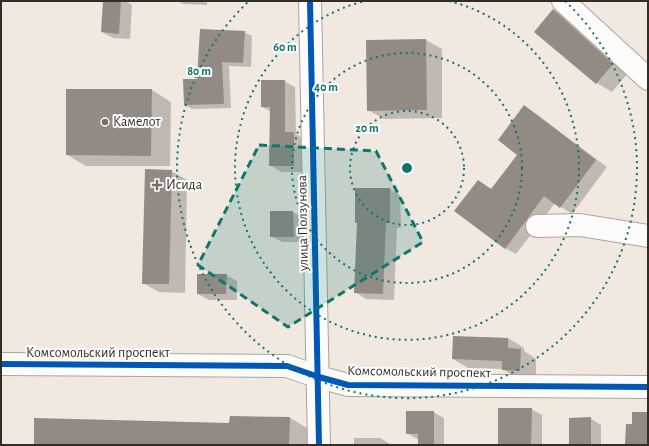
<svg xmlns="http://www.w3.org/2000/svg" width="649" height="446" viewBox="0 0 649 446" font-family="'Alegreya Sans',sans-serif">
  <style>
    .shadow { fill: #0003 }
    .building { fill: #918b84 }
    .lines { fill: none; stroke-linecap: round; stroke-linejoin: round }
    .minor-casing { stroke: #aba49e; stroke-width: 24 }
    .minor { stroke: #fdfcfa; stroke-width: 22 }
    .cycleway-casing { stroke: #fff; stroke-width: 8 }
    .cycleway { stroke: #0057b8; stroke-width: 6 }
    .marked { fill: #0f766e; fill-opacity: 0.2; stroke: #0f766e; stroke-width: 3; stroke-dasharray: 8 5; stroke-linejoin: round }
    .ring { fill: none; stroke: #0f766e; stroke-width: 2; stroke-dasharray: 2 4 }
    .poi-dot { fill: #766e67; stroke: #fff; stroke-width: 1.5 }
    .labels { text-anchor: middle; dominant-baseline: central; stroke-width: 4; stroke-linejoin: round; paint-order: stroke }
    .poi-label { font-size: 14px; fill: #332d27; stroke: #fff; text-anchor: start }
    .street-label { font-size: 14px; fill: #332d27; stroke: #fff }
    .centre { fill: #0f766e; stroke: #fff; stroke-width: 2 }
    .ring-label { font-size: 12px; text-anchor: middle; font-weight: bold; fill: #0f766e; stroke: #fff; stroke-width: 4; stroke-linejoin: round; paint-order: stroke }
  </style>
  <rect width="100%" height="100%" fill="#f1e8df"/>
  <g class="shadow">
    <polygon points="104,1 126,1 132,5 130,39 113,38 102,32"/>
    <polygon points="178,1 207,1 207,5 183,4"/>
    <polygon points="554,10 569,19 628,73 612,92 597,83"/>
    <polygon points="244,32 252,36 251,67 229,66 231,108 192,109 185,105 198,80"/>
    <polygon points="426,40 442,49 442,118 384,119 368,110"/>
    <polygon points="284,81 295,87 296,134 305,140 305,172 281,172 270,165 270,111 262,107"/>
    <polygon points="152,90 171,102 170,166 86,166 67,155"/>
    <polygon points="524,107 535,113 607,167 572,214 555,203 516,254 505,248 478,181 493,190 518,155"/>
    <polygon points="171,171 187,180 185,293 159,292 143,283"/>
    <polygon points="390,189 400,195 401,228 397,228 394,300 366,299 355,292"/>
    <polygon points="293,212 304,218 304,242 282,242 271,236"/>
    <polygon points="226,275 237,281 237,300 209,300 198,294"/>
    <polygon points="454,337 508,338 524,348 524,351 536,359 536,379 518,379 503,369 468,368 453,359"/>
    <polygon points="531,409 542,415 542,445 499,445"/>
    <polygon points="433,412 444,418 444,445 421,445 419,444 419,440 407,433"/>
    <polygon points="648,413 648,445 629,445 626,444 633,425"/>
    <polygon points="290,418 309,429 309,445 35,445"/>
    <polygon points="590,418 601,425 601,445 570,445"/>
    <polygon points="354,438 380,438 392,445 354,445"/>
  </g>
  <g class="building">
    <polygon points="103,1 121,1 119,34 101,32"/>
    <polygon points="553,9 613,64 596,84 534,32"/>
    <polygon points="200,29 245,31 243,63 222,62 224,104 184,105 183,79 197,79"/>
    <polygon points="426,39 427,110 367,111 366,40"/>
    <polygon points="261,80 285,80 285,132 294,132 294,166 269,166 270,107 261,107"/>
    <polygon points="66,89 152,89 151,156 66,155"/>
    <polygon points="524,105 596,160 560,208 544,196 505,249 454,211 478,180 491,189 517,155 498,140"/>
    <polygon points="145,169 172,170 169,284 142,284"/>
    <polygon points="355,188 390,188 390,223 386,223 383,294 354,293 357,223 355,223"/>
    <polygon points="270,211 293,211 294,237 270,237"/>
    <polygon points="197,274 227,274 226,294 197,294"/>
    <polygon points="453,336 508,338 508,348 521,349 520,371 502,370 502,361 452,359"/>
    <polygon points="498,408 532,408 531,445 498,445"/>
    <polygon points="406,411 434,411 434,444 418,444 418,434 406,434"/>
    <polygon points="632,412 648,412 648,445 625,444 626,424 632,424"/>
    <polygon points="230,416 290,417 289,445 34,445 34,418 229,423"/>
    <polygon points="591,417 591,445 569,445 569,418"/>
  </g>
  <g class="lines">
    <defs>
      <g id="minor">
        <polyline points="310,1 319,445"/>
        <polyline points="563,1 648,79"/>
        <polyline points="537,226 580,225 648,236"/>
        <polyline points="1,364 287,366 319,377 348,385 648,387"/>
      </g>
    </defs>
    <use href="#minor" class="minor-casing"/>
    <use href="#minor" class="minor"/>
    <defs>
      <g id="cycleway">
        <polyline points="310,1 319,445"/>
        <polyline points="1,364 287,366 319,377 348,385 648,387"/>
      </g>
    </defs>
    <use href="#cycleway" class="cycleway-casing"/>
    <use href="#cycleway" class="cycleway"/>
  </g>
  <path class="marked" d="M259 145 376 151 423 242 288 327 198 265Z"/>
  <g class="ring">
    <circle cx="407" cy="168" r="57"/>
    <circle cx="407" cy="168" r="115"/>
    <path d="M449 1A172 172 0 1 1 365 1"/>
    <path d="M565 1A230 230 0 1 1 249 1"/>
  </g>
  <g class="poi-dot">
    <circle cx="105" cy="122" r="4"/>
    <path d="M155 179h4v4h4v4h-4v4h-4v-4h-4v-4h4z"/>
  </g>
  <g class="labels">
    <g class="poi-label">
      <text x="113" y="122">Камелот</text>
      <text x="166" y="185">Исида</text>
    </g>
    <g class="street-label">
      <text transform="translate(303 223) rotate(-91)">улица Ползунова</text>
      <text x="98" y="353">Комсомольский проспект</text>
      <text transform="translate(419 372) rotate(1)">Комсомольский проспект</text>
    </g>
  </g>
  <circle cx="407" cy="168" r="6" class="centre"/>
  <g class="ring-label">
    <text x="285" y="51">60 m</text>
    <text x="199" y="75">80 m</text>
    <text x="326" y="91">40 m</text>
    <text x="367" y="132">20 m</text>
  </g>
  <rect width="649" height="446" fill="none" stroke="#332d27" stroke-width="4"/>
</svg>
